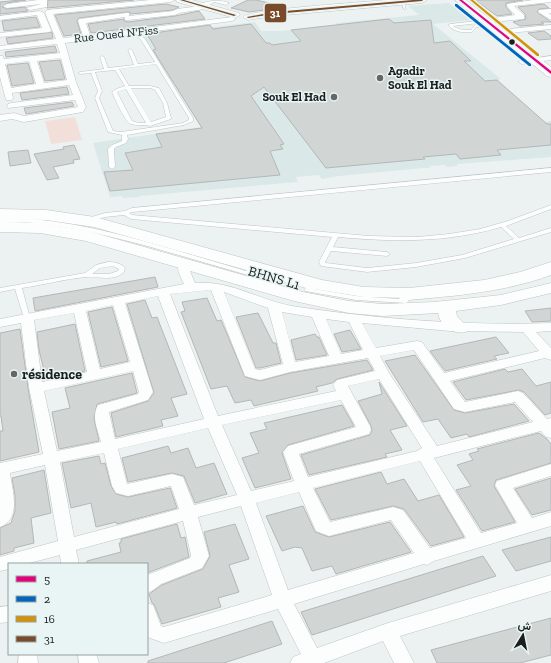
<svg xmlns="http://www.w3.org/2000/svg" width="551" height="663" viewBox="0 0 551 663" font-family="'Zilla Slab',Vazirmatn,serif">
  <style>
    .built { fill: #dae8e7 }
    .green { fill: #f3dfda }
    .building { fill: #d1d6d5; stroke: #b3b7b7 }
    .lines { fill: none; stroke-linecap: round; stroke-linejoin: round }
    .lane-casing { stroke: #bfc4c4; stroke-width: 1 }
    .street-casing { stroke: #bfc4c4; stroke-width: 1 }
    .secondary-casing { stroke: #bfc4c4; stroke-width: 1 }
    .lane { fill: #fcfdfd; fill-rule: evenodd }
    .street { fill: #fcfdfd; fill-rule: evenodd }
    .secondary { fill: #fcfdfd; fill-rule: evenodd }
    .bus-1-casing { stroke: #e9f5f4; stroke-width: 3 }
    .bus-2-casing { stroke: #e9f5f4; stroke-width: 3 }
    .bus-3-casing { stroke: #e9f5f4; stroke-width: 3 }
    .bus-4-casing { stroke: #e9f5f4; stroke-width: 3 }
    .bus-1 { fill: #e5007d; fill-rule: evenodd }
    .bus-2 { fill: #0065bd; fill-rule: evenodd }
    .bus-3 { fill: #d69204; fill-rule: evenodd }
    .bus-4 { fill: #7a4b2a; fill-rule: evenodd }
    .bus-dot { fill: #1a1e1e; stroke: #e9f5f4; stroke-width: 1.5 }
    .poi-dot { fill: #646868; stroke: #e9f5f4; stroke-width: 1.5 }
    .labels { text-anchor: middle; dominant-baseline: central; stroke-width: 3; stroke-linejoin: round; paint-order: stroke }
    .far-street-label { font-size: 12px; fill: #1a1e1e; stroke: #e9f5f4 }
    .far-poi-label { font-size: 12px; font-weight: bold; fill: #1a1e1e; stroke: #e9f5f4; text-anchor: start }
    .street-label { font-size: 14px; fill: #1a1e1e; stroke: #e9f5f4 }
    .poi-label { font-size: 14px; font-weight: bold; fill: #1a1e1e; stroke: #e9f5f4; text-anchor: start }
    .line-badge { stroke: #e9f5f4; stroke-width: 1.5 }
    .badge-label { font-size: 11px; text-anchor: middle; font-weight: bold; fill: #fff }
  </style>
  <rect width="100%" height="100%" fill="#ecf2f2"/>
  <polygon class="built" points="449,3 470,20 433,24 501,79 497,80 544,122 551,121 551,157 457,164 457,166 447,167 445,165 429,166 431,168 424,168 339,176 322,179 319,175 296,177 298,182 139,196 139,197 123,198 122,196 110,197 93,143 201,127 143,37 145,37 145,35 255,22 261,31 281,31 337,25 336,23 419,15 408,6"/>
  <polygon class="green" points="75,117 82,140 51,144 45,121"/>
  <g class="building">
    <polygon points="20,0 26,0 7,3 2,7 7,9 25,7 28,11 0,14 0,2"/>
    <polygon points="48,0 134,0 47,8"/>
    <polygon points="248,0 256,0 287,7 249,12 231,8"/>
    <polygon points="475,0 523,0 506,3 506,7 512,14 497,16"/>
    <polygon points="166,4 179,7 173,10 130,14 130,12 126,12 79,18 77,21 81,34 64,36 55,15"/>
    <polygon points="544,4 549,8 539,9 537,12 551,22 541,22 544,24 520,26 513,22 526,19 525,14 518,7"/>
    <polygon points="199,11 205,19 91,33 88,24 124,19 124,21 128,22 175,16"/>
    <polygon points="36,17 40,27 4,31 2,21"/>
    <polygon points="389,19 394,23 431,20 434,43 450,41 471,61 464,61 485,81 497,80 547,124 551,124 551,145 497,150 501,155 460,159 456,154 423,157 425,159 326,168 264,87 251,96 284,144 280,145 283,149 270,151 280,175 110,191 104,172 133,170 125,153 162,147 156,134 202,128 153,50 156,49 147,34 210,25 213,29 251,24 266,43 270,43 272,45 301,41 291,30"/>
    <polygon points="544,31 551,36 551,39 538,40 528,33"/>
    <polygon points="52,32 53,38 8,44 6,38"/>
    <polygon points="55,46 57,52 6,57 5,52"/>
    <polygon points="60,60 65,79 45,81 39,62"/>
    <polygon points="28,63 34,83 12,86 7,65"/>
    <polygon points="67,87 69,94 22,100 20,93"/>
    <polygon points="72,102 74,106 26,114 24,108"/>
    <polygon points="74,145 80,159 73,160 74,163 53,167 59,178 47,180 34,154 64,149 63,147"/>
    <polygon points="28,150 31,163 10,166 8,152"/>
    <polygon points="155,277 158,287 35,311 33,298"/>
    <polygon points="207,298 217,321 221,320 245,377 260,381 290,373 367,360 373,370 337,379 332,383 316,387 318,391 254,406 251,400 235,403 227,386 211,389 181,312 185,311 182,302"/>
    <polygon points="145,300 152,318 157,317 187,394 171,398 178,416 161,420 163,426 116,437 111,413 148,401 154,393 127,304"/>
    <polygon points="112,307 128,361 101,367 88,312"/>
    <polygon points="551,308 551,321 532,322 525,311"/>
    <polygon points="258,313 273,343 276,343 281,363 260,368 256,368 236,317"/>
    <polygon points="75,324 85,371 46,379 39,350 37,332"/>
    <polygon points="20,329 28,388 39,452 0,461 0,431 3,431 1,416 0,416 0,333"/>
    <polygon points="350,330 361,349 342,352 334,334"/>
    <polygon points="315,334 317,337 319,337 327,355 296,360 291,340"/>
    <polygon points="496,337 509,353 494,356 497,359 445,371 430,351"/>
    <polygon points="415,355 454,410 465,413 514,404 529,421 469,437 467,434 451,438 438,419 423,422 385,361"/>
    <polygon points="505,369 508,372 522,369 536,386 551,382 551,413 545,415 524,392 519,390 466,400 453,382"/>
    <polygon points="132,373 137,393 97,404 94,419 99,441 59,449 52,412 70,408 65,388"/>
    <polygon points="379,382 407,426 390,430 402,450 385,454 387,457 309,475 301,455 370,435 372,431 371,426 358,401 382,394"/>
    <polygon points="342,405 354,426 288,445 282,453 291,479 255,488 242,458 259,453 250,433 267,429 264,423"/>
    <polygon points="539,433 547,439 551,444 551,463 496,480 494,486 515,522 482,531 456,490 471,486 457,465 473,460 469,454 479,451 477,449"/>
    <polygon points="168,446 171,453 188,448 196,468 214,463 227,494 195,503 184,476 172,473 128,482 122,458"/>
    <polygon points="99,456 101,464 105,463 111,486 116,494 128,497 170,488 177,508 117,524 116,522 96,527 91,503 71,508 62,463"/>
    <polygon points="44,470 51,513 31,518 34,543 14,548 14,551 0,555 0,528 11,523 15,511 15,495 12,478"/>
    <polygon points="381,472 387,484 404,479 418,501 439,495 464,537 431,546 404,509 393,506 331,520 315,489"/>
    <polygon points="551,478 551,510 532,515 515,489"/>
    <polygon points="303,506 315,532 329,537 390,522 411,552 336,574 332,566 312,571 302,548 295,547 282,551 266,516"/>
    <polygon points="177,524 181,538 185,537 189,557 147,573 147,564 87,564 87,561 121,552 119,543 121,543 121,539"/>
    <polygon points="235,524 249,559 229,565 239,592 218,598 221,607 162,624 154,604 152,603 149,594 162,585 203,569 210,556 204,532"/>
    <polygon points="551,537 551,561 516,571 502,550"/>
    <polygon points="483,556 496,576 312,635 301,612"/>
    <polygon points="551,618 551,655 520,663 437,663 431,650"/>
    <polygon points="272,621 282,644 224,663 148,663 148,661"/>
  </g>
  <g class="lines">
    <defs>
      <g id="lane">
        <polygon points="401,1 403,1 406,9 404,9"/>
        <polygon points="274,12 285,17 286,18 283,19 273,14 272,13"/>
        <path d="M487 20H488V22L453 26C459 30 464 30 471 30L475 25 491 24 493 25 491 26 476 27 472 32C462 33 455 32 448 25L450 24Z"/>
        <path d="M135 31H137L145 39 193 118V121L184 125 127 135 128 139 126 143 116 147 114 149 115 167 112 169 109 167 108 149 112 145 122 141V135L108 132 95 98 98 91 91 73 80 74 78 73 80 72 104 69 100 57 102 56 104 57 108 68 134 65 128 50 130 49 132 50 138 64 155 62 141 40 135 33ZM156 64 189 118V120L183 123 121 132 113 131 99 98 102 91 95 72 115 70 125 86 116 89 112 92C115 99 125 122 131 124 137 126 145 124 150 126L171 119V118L167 103 159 88 150 86H129L119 69ZM131 88H150L155 90 163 103 166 117 151 122ZM126 89 146 123H139L132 121 117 92Z"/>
        <path d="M551 168V172L133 212 129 213 132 215 369 236 417 237 449 234 480 229 508 221 551 205V209L506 226 519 238 551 228V232L465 258 416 267 367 272 321 266 319 262 332 237 131 219 124 215 105 217 87 222 84 220 85 219 105 213 125 211 132 208ZM501 227 514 239 462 255 416 263 367 268 326 263 325 262 331 251 387 256 390 254 387 252 333 247 338 237C393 242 447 243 501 227Z"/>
        <path d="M0 219C11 219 22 218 33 219 106 226 176 251 246 271L249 269 314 287 315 288 314 289 356 296 399 299 400 297 402 296 427 295 490 287 524 280 551 271V275C519 287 486 292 452 296 437 297 423 299 409 300L408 302 406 303 356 300 305 291 304 290 306 288 256 275 255 276H251C179 256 108 231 34 223 23 222 11 223 0 223Z"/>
        <path d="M108 262C114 262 121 263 125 268L124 272C113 282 99 276 86 277 64 279 43 285 22 288L30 318 29 319H25L24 318 15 289 0 292V288L85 273 96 265ZM113 266 119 269 118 271 109 274H92L100 268Z"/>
      </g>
      <g id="street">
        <polygon points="38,0 47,0 47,7 30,10 26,8 41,4 7,8 3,6 7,4"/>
        <path d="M150 0H174L171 2 53 14 63 38 83 36 78 21 79 19 126 13H129V16L173 11 177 9 200 6 201 4C209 0 222 0 229 3L226 5 214 2 209 5 211 6V8L179 13 175 15 128 20H125V17L86 23 90 35 232 17 236 19 232 21 65 43 76 82 86 107 83 112 24 122 12 119 0 121V115L14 113 24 116 78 107 75 100 8 108 7 106 8 104 11 103 73 95 69 85 12 93 13 98 12 100H6L0 77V56H3L4 59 60 53 57 44 0 50V46L56 39 45 13 47 10ZM61 58 67 80 44 83 37 61ZM29 61 36 84 11 88 5 64Z"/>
        <polygon points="533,0 551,0 551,2 514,6 524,15 524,19 493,22 489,20 493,18 515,15 507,6 507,4"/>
        <polygon points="551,9 551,13 549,13 551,15 551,20 538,12 539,10"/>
        <polygon points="40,11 44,13 51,30 50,32 0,37 0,33 42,28 37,15 0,20 0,16"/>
        <polygon points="551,25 551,29 509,33 505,31 509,29"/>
        <polygon points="551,56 551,60 522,64 518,62 522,60"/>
        <path d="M184 260 188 262 190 264V271L195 283C230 280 259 300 292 306 378 319 464 326 551 323V331L536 332 551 348V360L545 358 450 381 465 402 518 391 523 393 547 419 551 418V438L546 437 541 431 434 458 481 533 517 523 495 485 497 481 551 464V476L513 488 532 518 551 512V526L434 561 427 565 424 564 294 604 317 648 388 623 551 575V591L400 636 414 663H394L383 641 324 663H290L293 657 301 654 278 609 164 643 147 637V603L153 605 161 626 164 627 272 595 241 506 198 517 209 556 202 568 161 584 153 590 147 593V575L190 558 191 555 183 521 76 550 79 564H61L60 555 26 564H9V569L0 571V557L58 541 45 465 10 473C12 490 22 519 0 527V463L43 454 29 388 21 323 0 327V319L184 284C181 277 175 269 180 262ZM211 290 245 376 260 380 290 372 368 358 375 371 337 380 333 385 336 391 218 416 170 294ZM224 292 268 308 283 364 260 370 255 369ZM158 296 204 419 115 439 109 412 148 400 153 392 125 303ZM113 305 130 362 100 369 86 311ZM282 312 312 317 329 356 295 362ZM74 313 87 372 42 382 34 320ZM326 319 349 322 363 350 341 354ZM362 323 450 331 523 332 539 351 444 373 422 342 417 341 376 348ZM414 350 454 409 465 412 515 402 533 422 437 446 389 373 380 356ZM133 371 139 392 138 394 98 405C91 417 98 430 101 442L57 451 44 391ZM379 379 422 448 417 451 308 477 299 454 369 434 371 430 370 426 348 386ZM341 400 356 427 288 446 283 452 294 481 251 491 222 425ZM208 428 237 495 194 505 183 477 172 474 127 484 118 449ZM104 453 112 486 116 493 128 496 171 486 179 509 74 537 60 462ZM420 461 466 538 430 548 403 510 393 507 330 522 313 488ZM299 492 316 531 329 536 391 520 414 553 288 590 256 503Z"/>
        <polygon points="9,606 9,622 0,623 0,607"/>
        <polygon points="19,654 37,654 38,663 18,663"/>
        <polygon points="78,654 96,654 99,663 79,663"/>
      </g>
      <g id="secondary">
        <polygon points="176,0 192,0 239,13 240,15 235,18 177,2"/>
        <path d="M387 0H427L422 3 274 16 248 20 243 17C250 9 368 2 387 0Z"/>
        <polygon points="455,0 466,0 551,67 551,77 547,76"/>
        <polygon points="0,209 46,210 95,217 322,280 364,287 409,288 484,280 520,272 551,262 551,273 531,280 484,290 409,298 364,297 314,289 94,227 46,220 0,219"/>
        <path d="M0 222 40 223 88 231 303 292 349 301 383 304 434 302 501 295 551 283V293L501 305 456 311 457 316 468 328 466 332C453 335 440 326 438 313L383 316 349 313 294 301 86 241 40 233 0 232Z"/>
      </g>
    </defs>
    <use href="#lane" class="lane-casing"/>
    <use href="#street" class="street-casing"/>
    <use href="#secondary" class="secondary-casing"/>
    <use href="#lane" class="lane"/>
    <use href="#street" class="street"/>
    <use href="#secondary" class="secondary"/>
    <defs>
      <polygon id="bus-1" points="459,0 462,0 551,71 551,74"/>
      <polygon id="bus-2" points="455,4 457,4 531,64 531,66 529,66 455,6"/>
      <polygon id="bus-3" points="470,0 473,0 539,54 539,56 537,56"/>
      <g id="bus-4">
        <polygon points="180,0 184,0 236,15 234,16"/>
        <polygon points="413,0 423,0 422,1 274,14 248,18 247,17 274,12"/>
      </g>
    </defs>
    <use href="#bus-1" class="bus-1-casing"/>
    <use href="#bus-2" class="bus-2-casing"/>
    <use href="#bus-3" class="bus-3-casing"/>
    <use href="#bus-4" class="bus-4-casing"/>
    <use href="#bus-1" class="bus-1"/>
    <use href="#bus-2" class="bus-2"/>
    <use href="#bus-3" class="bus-3"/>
    <use href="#bus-4" class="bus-4"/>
  </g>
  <circle class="bus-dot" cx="512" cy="42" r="3.5"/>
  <g class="poi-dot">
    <circle cx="380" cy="78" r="4"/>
    <circle cx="334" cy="97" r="4"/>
    <circle cx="14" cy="374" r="4"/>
  </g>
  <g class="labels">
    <g class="far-street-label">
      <text transform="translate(116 34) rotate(-6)">Rue Oued N'Fiss</text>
    </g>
    <g class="far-poi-label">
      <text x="388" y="71">Agadir<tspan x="388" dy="14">Souk El Had</tspan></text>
      <text x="326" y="97" text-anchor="end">Souk El Had</text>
    </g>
    <g class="street-label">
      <text transform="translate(274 278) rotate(16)">BHNS L1</text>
    </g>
    <g class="poi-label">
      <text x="22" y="374">résidence</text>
    </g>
  </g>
  <rect class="line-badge" x="264" y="3" width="23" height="20" rx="4" fill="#7a4b2a"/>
  <g class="badge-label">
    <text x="275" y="17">31</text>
  </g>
  <rect x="8" y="563" width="140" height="92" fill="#e9f5f4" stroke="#969f9e"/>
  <rect x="16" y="576" width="20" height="6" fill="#e5007d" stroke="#969f9e"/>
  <text x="44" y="583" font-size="12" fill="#1a1e1e">5</text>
  <rect x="16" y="596" width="20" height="6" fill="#0065bd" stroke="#969f9e"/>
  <text x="44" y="603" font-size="12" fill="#1a1e1e">2</text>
  <rect x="16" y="616" width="20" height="6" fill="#d69204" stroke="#969f9e"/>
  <text x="44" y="623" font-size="12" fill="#1a1e1e">16</text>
  <rect x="16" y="636" width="20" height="6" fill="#7a4b2a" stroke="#969f9e"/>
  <text x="44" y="643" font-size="12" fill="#1a1e1e">31</text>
  <g transform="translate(523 635) rotate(10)" stroke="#e9f5f4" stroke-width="3" paint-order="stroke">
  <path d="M0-3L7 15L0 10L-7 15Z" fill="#1a1e1e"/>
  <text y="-6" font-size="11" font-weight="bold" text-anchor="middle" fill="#1a1e1e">ش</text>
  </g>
</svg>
